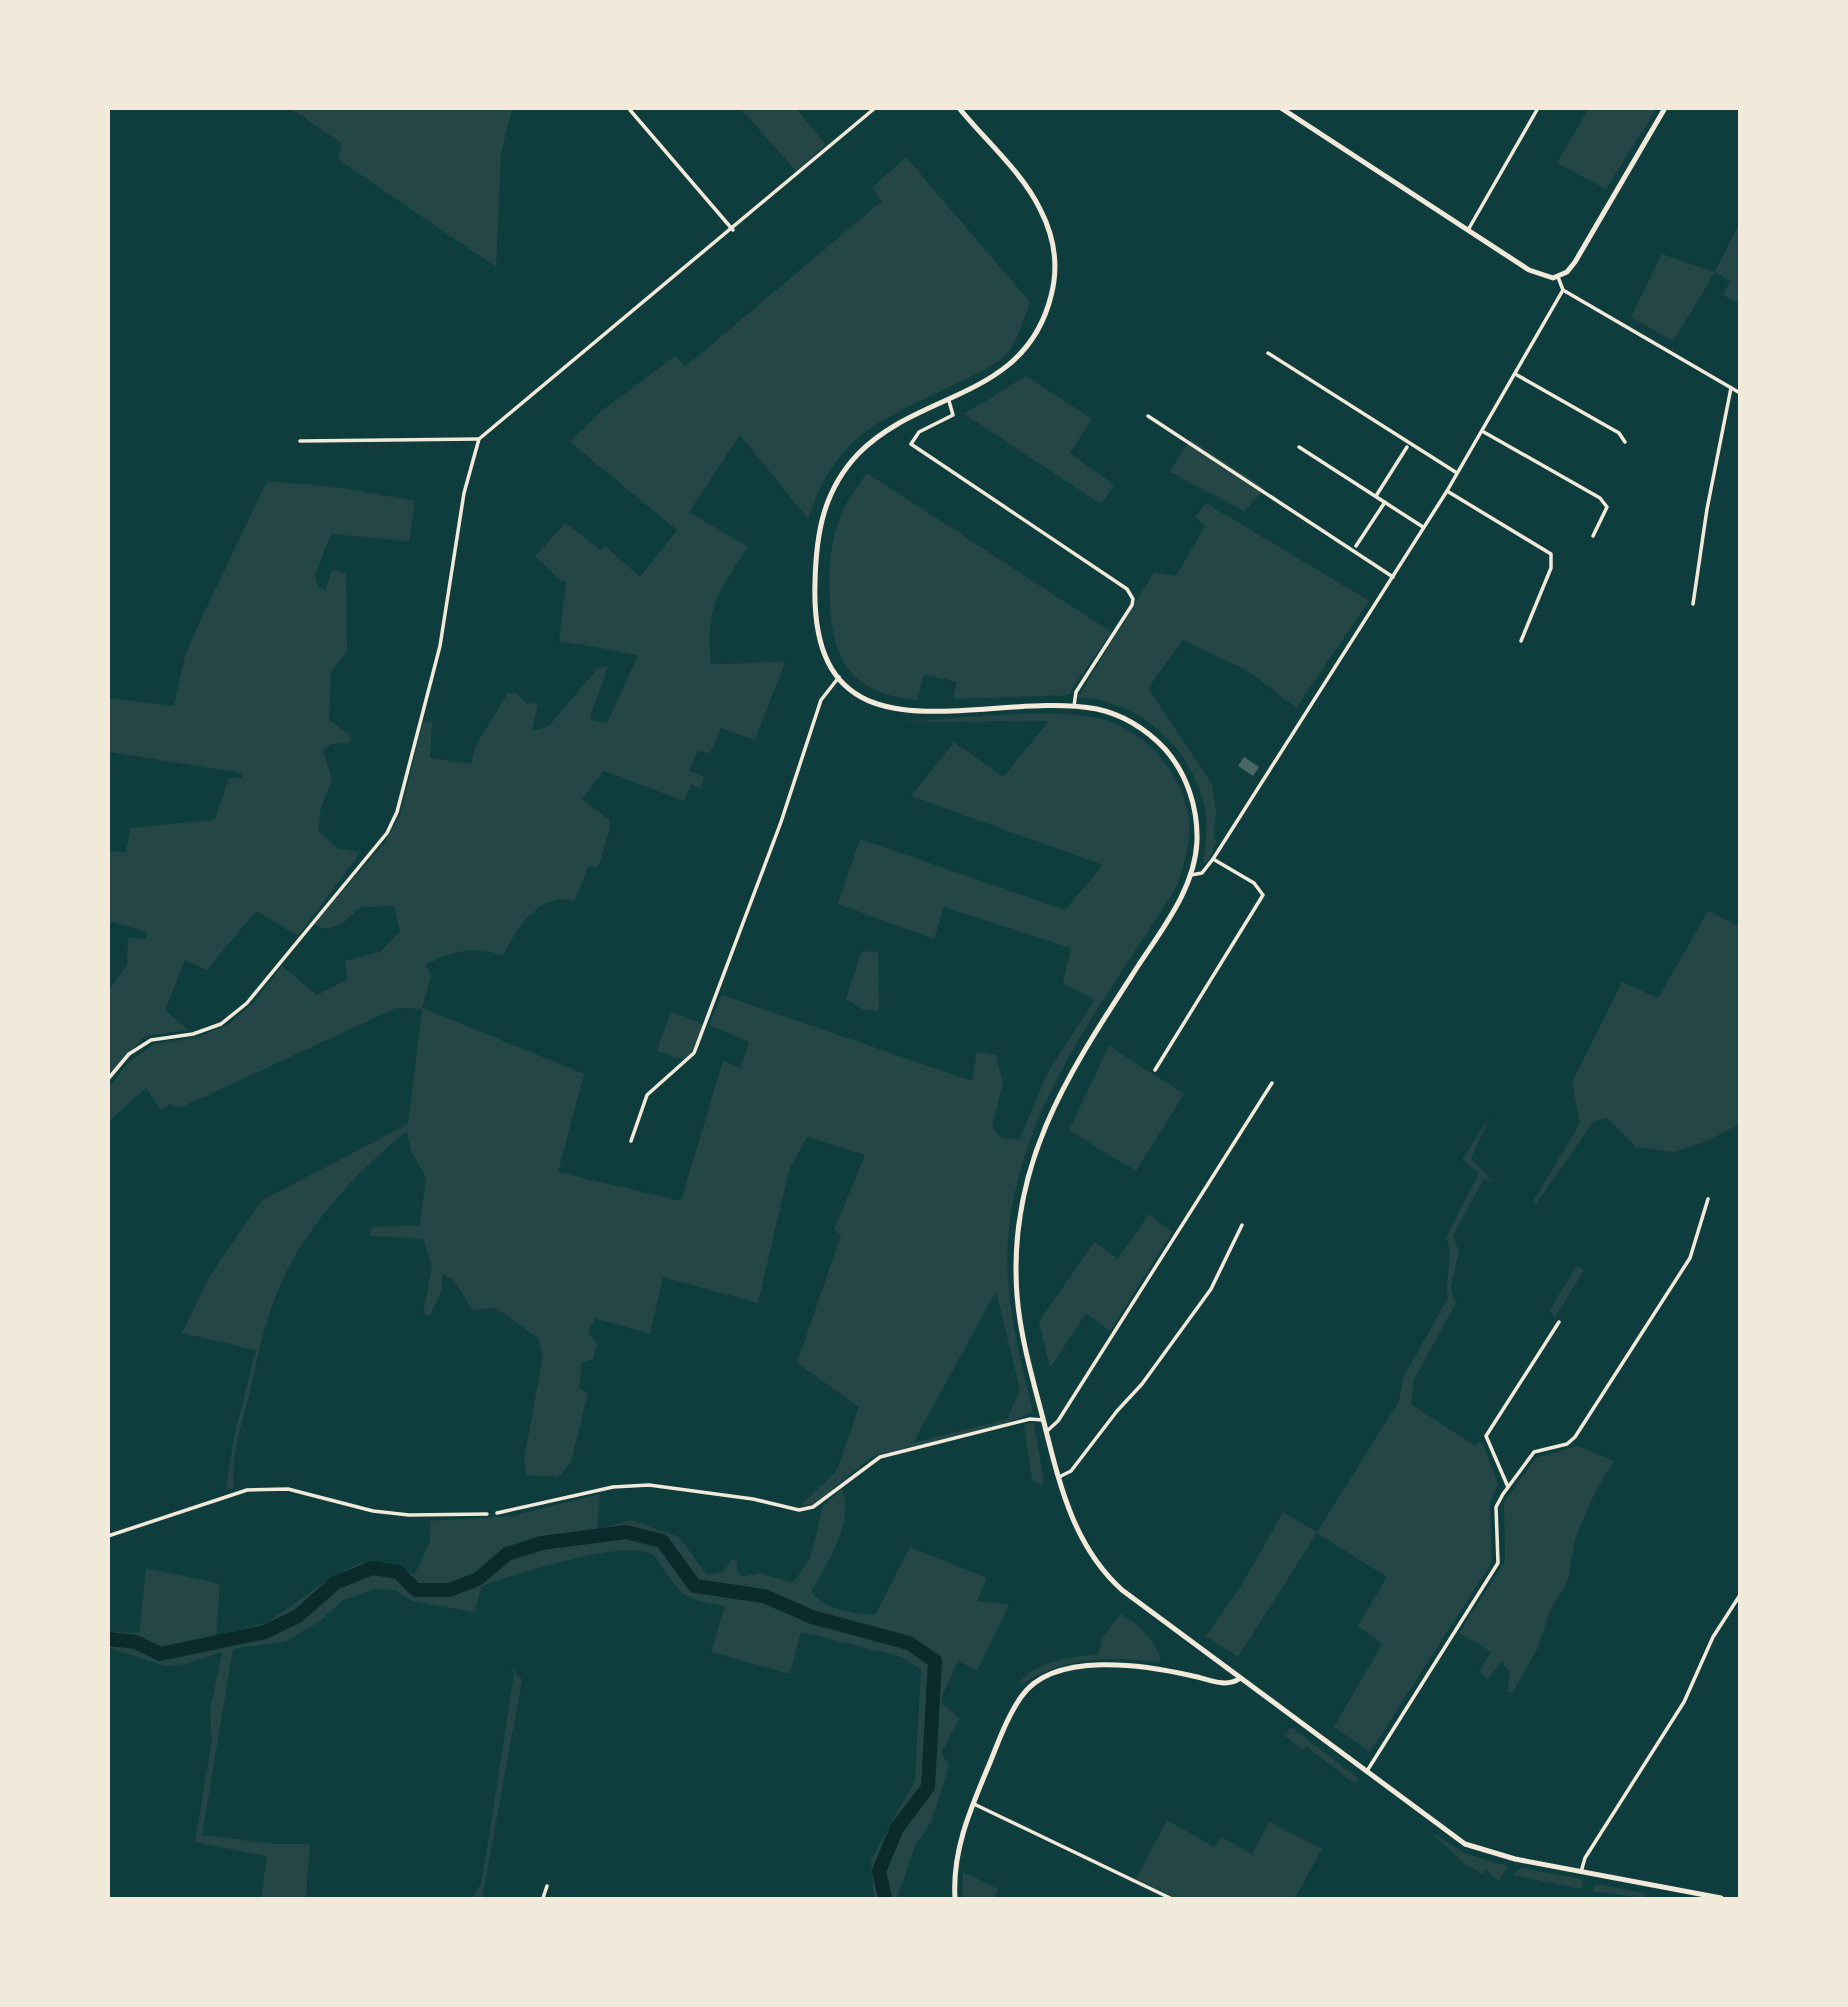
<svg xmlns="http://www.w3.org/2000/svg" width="1848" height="2007" viewBox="0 0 1848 2007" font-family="Inter,sans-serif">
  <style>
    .green { fill: #244646; fill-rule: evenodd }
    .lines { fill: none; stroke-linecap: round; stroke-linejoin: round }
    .river { stroke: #0a2a2b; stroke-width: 14 }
    .building { fill: #486865 }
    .minor { stroke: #f1e9da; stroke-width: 3.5 }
    .tertiary { stroke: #f1e9da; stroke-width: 5 }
    .secondary { stroke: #f1e9da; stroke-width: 5 }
  </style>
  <rect width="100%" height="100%" fill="#0f3d3e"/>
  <g class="green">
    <polygon points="1650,108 1655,111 1606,189 1557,163 1588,109"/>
    <polygon points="291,109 512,109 501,153 496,267 339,160 341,143"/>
    <polygon points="741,109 797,109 826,145 796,171"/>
    <path d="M906 157 1030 302C1024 317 1019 338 1009 351 997 366 977 373 959 382 883 420 837 431 808 519L740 435 689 512 748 547C718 592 705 608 711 664L785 662 755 740 721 728 710 753 698 751 689 771 704 777 701 788 691 784 684 801 604 771 582 799 609 820 610 828 598 868 589 866 574 902C543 888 514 931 503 956 477 945 451 951 426 965L431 976 422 1008 584 1074 558 1172 681 1201 723 1061 741 1068 749 1042 709 1025 722 995 972 1081 977 1052 996 1055 1003 1083 992 1126 1001 1138 1019 1140 1049 1070 1095 1000 1063 983 1071 948 944 907 934 939 838 904 860 839 1065 910 1103 865 911 796 954 742 1003 777 1049 721 899 722C957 719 1028 709 1085 716 1141 721 1192 778 1189 834 1188 852 1182 869 1177 886 1102 1007 998 1130 1008 1281 1011 1326 1023 1369 1033 1412L1004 1424 873 1456 814 1504 801 1505 837 1470 859 1407 797 1363 841 1235 834 1230 865 1155 807 1137 789 1170 758 1303 663 1277 650 1334 595 1318 588 1333 597 1343 593 1359 582 1362 579 1388 588 1393 571 1462 558 1477 527 1475 524 1459 543 1357 538 1338 496 1308 473 1310 453 1279 443 1274 441 1291 430 1316 423 1314 432 1267 423 1239 370 1236 373 1227 420 1225 426 1178 411 1151 407 1131C358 1171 312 1219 284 1277 266 1315 257 1358 248 1399 241 1427 230 1460 234 1488L226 1490 234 1437 256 1350 182 1333 211 1274 261 1201 408 1124 422 1009 396 1008 180 1108 170 1104 161 1110 146 1088 109 1121V1087L128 1063 154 1044 196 1038 229 1024 255 1001 282 966 317 995 348 979 345 961 380 952 400 931 394 906 360 907 342 924 325 929 314 924 385 842 401 813 423 721 432 722 430 758 471 764 476 745 508 693H516L526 703 538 704 532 731 548 727 598 668 608 667 589 719 607 723 638 655 559 641 566 581H560L535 556 566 523 600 550 605 546 640 577 677 530 570 442 604 409 675 356 685 367 882 201 872 188ZM996 1291 1020 1390 1007 1419 913 1443Z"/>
    <polygon points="1739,224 1739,303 1723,295 1730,281 1715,272 1673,341 1631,317 1662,254 1715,272"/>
    <polygon points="1026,376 1092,419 1070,453 1114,485 1101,504 964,414"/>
    <polygon points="1190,439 1265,489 1244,511 1170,472"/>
    <path d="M867 473 1111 632 1068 695 953 699 957 682 924 674 917 700C852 693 832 663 830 600 828 570 830 542 841 515 847 500 858 486 867 473Z"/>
    <polygon points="267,481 343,488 415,501 409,541 331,534 315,575 318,588 326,590 331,570 346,573 347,651 331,671 329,720 351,736 349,743 331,744 323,750 332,779 321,808 318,830 337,848 361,852 298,936 256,911 207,970 185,960 165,1010 188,1030 145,1036 109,1074 109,990 127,965 128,938 146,939 147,932 109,921 109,851 126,852 130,828 215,820 229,778 241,778 243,773 109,752 109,698 174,706 185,656 195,632"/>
    <path d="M1206 503 1369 601 1296 708 1250 672 1183 640 1148 688 1212 784 1216 812 1214 838 1217 842 1207 863 1203 862C1205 847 1208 830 1206 814 1194 749 1143 702 1078 697L1154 572 1176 576 1205 526 1195 517Z"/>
    <polygon points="1708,911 1739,926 1739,1124 1710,1140 1675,1152 1636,1147 1607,1118 1594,1121 1536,1204 1534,1200 1580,1123 1572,1082 1622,982 1658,998"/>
    <polygon points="862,951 878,952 879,1011 864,1010 846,999"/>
    <polygon points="671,1012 703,1024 692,1052 684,1060 657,1051"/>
    <polygon points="1109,1046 1184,1094 1136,1171 1069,1130"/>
    <path d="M1491 1115 1471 1158 1494 1183 1484 1178 1453 1236 1459 1252 1451 1286 1453 1299 1457 1301 1414 1379 1411 1404 1475 1446 1479 1441 1483 1444 1498 1484 1490 1503 1492 1562 1370 1752 1334 1727 1382 1644 1358 1626 1387 1577 1317 1533 1238 1657 1206 1636 1241 1586 1283 1512 1317 1532 1399 1401 1403 1378 1448 1298C1444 1274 1455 1261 1446 1237L1479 1173 1462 1160Z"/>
    <polygon points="1149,1214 1172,1232 1110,1331 1086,1313 1050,1368 1039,1322 1094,1242 1118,1259"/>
    <polygon points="1577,1266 1584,1270 1553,1320 1554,1315 1549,1311"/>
    <polygon points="1034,1423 1044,1482 1041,1486 1032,1479 1024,1425"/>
    <polygon points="1578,1446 1614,1461 1596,1490 1575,1539 1568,1581 1551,1608 1537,1650 1512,1693 1508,1692 1510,1672 1502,1662 1488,1679 1479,1672 1491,1652 1459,1633 1505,1561 1504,1502 1536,1458"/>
    <path d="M842 1489C855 1520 827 1564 811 1592 827 1611 852 1613 875 1615L910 1547 987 1578 977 1601 1009 1605 977 1671 958 1660 943 1694 942 1704 960 1718 941 1753 949 1766 931 1822 915 1846 897 1898H874L871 1860 915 1780 921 1669 901 1657 801 1632 790 1674 711 1652 725 1606C694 1600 686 1602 667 1574 663 1569 659 1560 654 1556 629 1536 522 1574 492 1582L481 1587 475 1612 412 1601 395 1590 374 1589 343 1600 319 1622 287 1641 233 1649 202 1835 274 1844H310L306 1898H261L267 1856 195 1842 212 1740 210 1711 222 1652 186 1664 165 1666 109 1648V1632L139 1633 146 1568 220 1584 216 1636 268 1622 324 1582 361 1562 400 1565 414 1575 430 1542V1521L512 1516 600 1494 597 1529 632 1520 679 1537 707 1575 724 1572 731 1560H737L738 1573 742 1577 759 1573 793 1583 810 1559 823 1506Z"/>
    <path d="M1121 1614C1138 1624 1157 1641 1161 1662 1113 1657 1062 1656 1021 1685L1020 1682C1038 1660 1072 1657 1099 1654L1102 1638Z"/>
    <polygon points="508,1663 522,1680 482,1898 473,1898 482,1881 513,1681 514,1672"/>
    <polygon points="1291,1727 1359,1779 1355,1784 1307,1747 1303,1750 1284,1735"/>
    <polygon points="1167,1820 1214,1847 1221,1837 1252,1854 1269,1822 1322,1849 1295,1898 1175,1898 1136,1879"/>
    <polygon points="1431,1832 1466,1854 1508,1866 1499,1881 1485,1870 1483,1874 1465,1864"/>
    <polygon points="1521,1868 1582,1879 1583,1886 1581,1889 1513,1875"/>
    <polygon points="963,1872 998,1889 994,1898 962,1898"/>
    <polygon points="1596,1884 1645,1893 1644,1898 1592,1891"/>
  </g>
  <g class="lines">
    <polyline class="river" points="108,1639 136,1642 160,1654 265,1632 298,1616 335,1583 372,1568 398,1572 416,1590 449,1590 478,1579 507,1554 542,1543 626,1532 662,1541 695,1586 764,1596 812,1617 909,1643 935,1661 928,1787 897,1828 879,1871 885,1898"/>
  </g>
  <polygon class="building" points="1244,757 1259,767 1253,776 1238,766"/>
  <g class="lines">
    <g class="minor">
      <polyline points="630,110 733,230"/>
      <polyline points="1468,230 1538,108"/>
      <polyline points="1563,290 1740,393"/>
      <polyline points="1268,353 1457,473"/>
      <polyline points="1517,375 1619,433 1625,442"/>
      <polyline points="949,401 953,415 919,432 911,444 1127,589 1133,599 1132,605 1076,692 1074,706"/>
      <polyline points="1148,416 1393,577"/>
      <polyline points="1482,431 1600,498 1607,507 1593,536"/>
      <polyline points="300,441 479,439"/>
      <polyline points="1299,447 1423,527"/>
      <polyline points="1447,491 1551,554 1551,568 1521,641"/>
      <polyline points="1376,496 1407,447"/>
      <polyline points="1356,546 1385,502"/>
      <polyline points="1693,604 1707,509 1731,388"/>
      <polyline points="1191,875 1202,873 1213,859 1447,491 1563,290 1558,277"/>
      <polyline points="1155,1070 1263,895 1254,883 1213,859"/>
      <polyline points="108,1079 129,1054 151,1040 193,1034 221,1024 247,1003 387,833 397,812 440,646 464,493 479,439 875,108"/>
      <polyline points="631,1141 647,1095 694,1053 781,822 821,700 839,677"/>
      <polyline points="1047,1431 1058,1421 1272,1083"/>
      <polyline points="1059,1477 1071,1471 1117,1411 1142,1384 1211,1289 1242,1225"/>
      <polyline points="1508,1487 1486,1436 1559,1322"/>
      <polyline points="497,1513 613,1487 649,1485 753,1499 799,1510 813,1507 880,1457 1030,1419 1043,1420"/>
      <polyline points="108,1536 247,1490 288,1489 373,1511 409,1515 487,1514"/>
      <polyline points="1367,1771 1498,1563 1496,1507 1503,1494 1534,1452 1567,1444 1575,1437 1690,1258 1708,1199"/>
      <polyline points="974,1804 1170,1898"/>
      <polyline points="1581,1872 1585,1858 1684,1702 1713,1637 1740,1595"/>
      <polyline points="543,1898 547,1886"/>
    </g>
    <g class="tertiary">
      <polyline points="1281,108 1529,270 1553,278 1567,272 1575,262 1665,108"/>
      <path d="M955 1898C952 1850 971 1808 989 1765 998 1743 1007 1717 1021 1697 1053 1650 1146 1665 1193 1676 1208 1679 1225 1688 1239 1679"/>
    </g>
    <path class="secondary" d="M959 108C985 140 1022 172 1040 209 1054 236 1059 266 1051 296 1025 400 920 390 858 454 823 491 816 534 815 583 809 776 985 688 1097 709 1124 715 1146 729 1165 749 1187 774 1198 808 1197 841 1195 888 1163 928 1138 966 1070 1071 1007 1163 1017 1295 1020 1334 1031 1373 1041 1411 1058 1476 1070 1543 1122 1590L1465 1844 1515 1859 1721 1898"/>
  </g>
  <rect width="1848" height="2007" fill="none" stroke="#f1e9da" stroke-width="220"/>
</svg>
